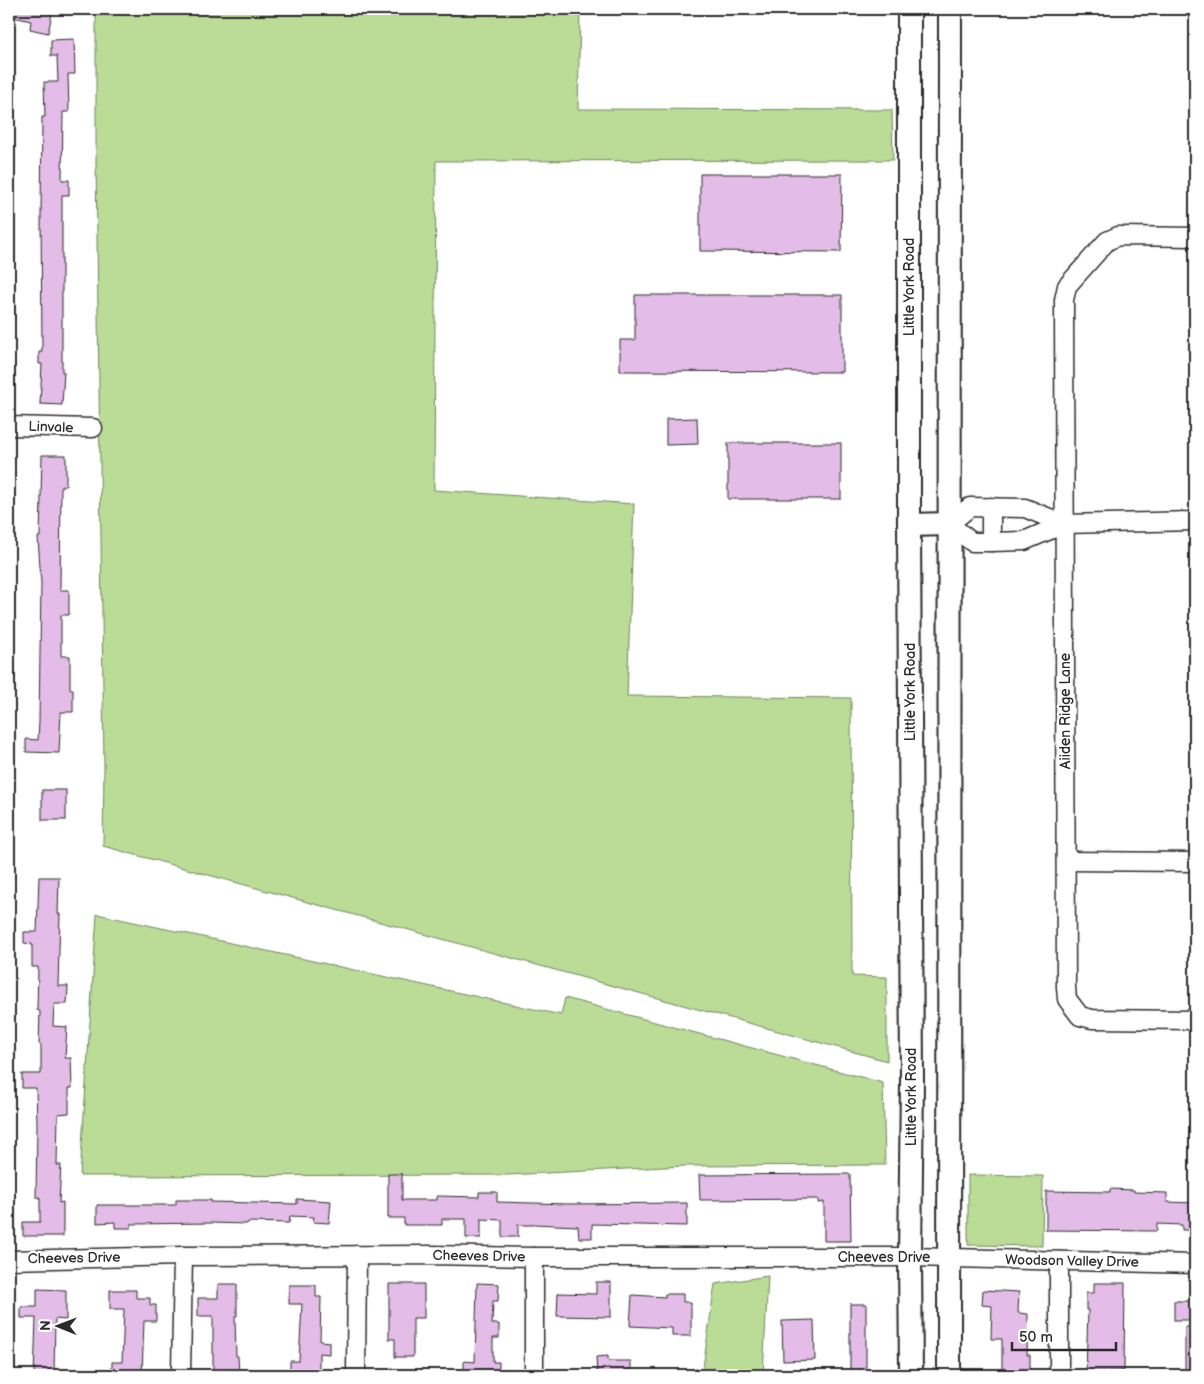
<svg xmlns="http://www.w3.org/2000/svg" width="1204" height="1384" viewBox="0 0 1204 1384" font-family="'Balsamiq Sans',sans-serif">
  <style>
    .green { fill: #badc96; stroke: #728460 }
    .building { fill: #e3bde7; stroke: #2b2b2b }
    .lines { fill: none; stroke-linecap: round; stroke-linejoin: round }
    .minor-casing { stroke: #2b2b2b; stroke-width: 21 }
    .major-casing { stroke: #2b2b2b; stroke-width: 26 }
    .minor { stroke: #fff; stroke-width: 18 }
    .major { stroke: #fff; stroke-width: 22 }
    .labels { text-anchor: middle; dominant-baseline: central; stroke-width: 4.5; stroke-linejoin: round; paint-order: stroke }
    .street-label { font-size: 14px; fill: #2b2b2b; stroke: #fff }
  </style>
  <rect width="100%" height="100%" fill="#fff"/>
  <filter id="ink" filterUnits="userSpaceOnUse"><feTurbulence type="fractalNoise" baseFrequency=".02" numOctaves="2"/><feDisplacementMap in="SourceGraphic" scale="10" xChannelSelector="R" yChannelSelector="G"/><feConvolveMatrix kernelMatrix="1 2 1 2 8 2 1 2 1" color-interpolation-filters="sRGB"/></filter>
  <g filter="url(#ink)">
    <g class="green">
      <polygon points="96,9 580,9 578,109 892,110 893,160 436,161 434,490 634,504 627,696 851,698 852,976 887,977 887,1061 103,846 104,766 96,161"/>
      <polygon points="97,914 561,1015 565,998 883,1083 885,1165 685,1166 507,1175 80,1176"/>
      <polygon points="968,1175 1043,1176 1042,1246 968,1245"/>
      <polygon points="768,1276 763,1375 702,1375 715,1284"/>
    </g>
    <g class="building">
      <polygon points="9,9 53,9 48,33 30,29 31,21 9,16"/>
      <polygon points="74,39 75,74 68,74 69,112 63,112 62,180 69,180 69,195 62,195 62,372 64,372 62,405 40,404 42,364 39,364 39,352 42,352 41,213 42,117 45,117 44,82 58,82 57,56 51,56 51,40"/>
      <polygon points="700,174 842,174 841,252 700,251"/>
      <polygon points="635,295 842,295 842,372 620,371 620,340 635,340"/>
      <polygon points="697,418 698,444 666,445 666,419"/>
      <rect x="728" y="443" width="113" height="56"/>
      <polygon points="42,455 66,455 66,486 61,486 60,590 69,590 69,615 61,615 61,656 70,656 70,689 73,689 73,712 61,712 59,753 26,752 26,739 38,740 39,721 41,583 38,537 40,537"/>
      <rect x="42" y="790" width="24" height="30"/>
      <polygon points="39,877 59,877 58,914 60,914 58,986 68,986 67,1004 54,1004 53,1026 67,1027 65,1058 71,1058 72,1088 69,1088 69,1113 58,1114 57,1165 61,1165 59,1203 63,1202 63,1236 23,1236 23,1222 40,1222 40,1197 36,1197 37,1125 36,1088 22,1088 22,1074 41,1074 41,1045 39,1044 40,1011 37,1010 38,967 32,967 32,944 24,943 24,932 37,932"/>
      <polygon points="388,1174 402,1174 402,1200 437,1200 437,1196 479,1197 479,1192 497,1192 497,1202 568,1204 687,1203 687,1226 592,1224 592,1238 579,1238 578,1226 534,1224 534,1225 518,1225 518,1237 502,1237 502,1220 481,1219 481,1238 466,1238 466,1219 442,1219 442,1225 404,1225 404,1218 388,1218"/>
      <polygon points="850,1174 851,1241 824,1241 824,1202 818,1203 818,1199 700,1200 699,1175"/>
      <polygon points="1110,1189 1134,1190 1134,1192 1167,1193 1167,1202 1195,1203 1195,1230 1182,1230 1182,1225 1157,1224 1157,1231 1046,1230 1046,1191 1110,1192"/>
      <polygon points="297,1199 331,1201 329,1223 313,1222 314,1217 290,1216 289,1223 248,1222 247,1224 211,1223 131,1224 131,1228 115,1228 115,1222 97,1223 97,1205 176,1205 176,1200 211,1200 211,1202 297,1204"/>
      <polygon points="596,1282 611,1282 611,1317 557,1316 558,1293 596,1294"/>
      <polygon points="477,1283 499,1284 498,1301 493,1301 492,1324 499,1324 499,1338 493,1338 493,1362 499,1362 499,1375 464,1375 464,1361 475,1362"/>
      <polygon points="1094,1283 1125,1283 1124,1371 1086,1372 1088,1310 1086,1310 1086,1293 1094,1293"/>
      <polygon points="218,1284 237,1284 237,1316 235,1316 236,1356 238,1356 239,1375 213,1375 213,1316 198,1316 198,1298 218,1298"/>
      <polygon points="389,1284 424,1284 424,1318 413,1318 413,1357 395,1357 395,1339 389,1339"/>
      <polygon points="289,1285 316,1285 316,1297 321,1297 320,1341 329,1342 329,1354 319,1353 319,1375 290,1375 290,1361 299,1361 302,1304 289,1304"/>
      <polygon points="37,1289 66,1290 66,1320 55,1319 54,1375 34,1375 36,1318 21,1318 21,1307 37,1307"/>
      <polygon points="110,1290 136,1290 136,1298 150,1298 150,1305 156,1305 156,1321 144,1321 142,1375 112,1375 112,1362 122,1362 124,1309 110,1309"/>
      <polygon points="983,1290 1019,1292 1018,1313 1028,1314 1027,1355 1030,1355 1030,1370 1002,1370 1002,1339 991,1339 992,1306 982,1305"/>
      <polygon points="665,1294 683,1294 683,1302 691,1302 691,1336 672,1336 672,1328 630,1326 632,1295 665,1297"/>
      <rect x="1174" y="1301" width="21" height="19"/>
      <rect x="850" y="1304" width="16" height="71"/>
      <polygon points="814,1320 815,1360 783,1361 782,1321"/>
      <rect x="1185" y="1327" width="10" height="48"/>
      <polygon points="608,1356 608,1361 631,1361 631,1375 597,1375 596,1357"/>
    </g>
    <g class="lines">
      <defs>
        <g id="minor">
          <polyline points="1195,237 1118,236 1107,241 1067,286 1064,300 1066,987 1067,999 1080,1016 1092,1019 1195,1020"/>
          <polyline points="9,426 93,428"/>
          <polygon points="970,507 1025,508 1064,524 1024,541 991,542 972,542 949,524"/>
          <polyline points="1064,524 1195,521"/>
          <polyline points="991,542 991,507"/>
          <polyline points="1066,861 1195,862"/>
          <polyline points="9,1260 183,1256 431,1255 534,1257 910,1257 1195,1264"/>
          <polyline points="1059,1261 1059,1375"/>
          <polyline points="181,1375 183,1256"/>
          <polyline points="356,1375 357,1255"/>
          <polyline points="534,1375 534,1257"/>
        </g>
        <g id="major">
          <polyline points="909,9 909,525 912,1081 910,1257 911,1375"/>
          <polyline points="909,525 949,524"/>
          <polyline points="949,1375 950,9"/>
        </g>
      </defs>
      <use href="#minor" class="minor-casing"/>
      <use href="#major" class="major-casing"/>
      <use href="#minor" class="minor"/>
      <use href="#major" class="major"/>
    </g>
  </g>
  <g class="labels">
    <g class="street-label">
      <text transform="translate(909 287) rotate(-90)">Little York Road</text>
      <text transform="translate(51 427) rotate(2)">Linvale</text>
      <text transform="translate(910 692) rotate(-90)">Little York Road</text>
      <text transform="translate(1065 711) rotate(-90)">Aiiden Ridge Lane</text>
      <text transform="translate(911 1097) rotate(-90)">Little York Road</text>
      <text transform="translate(479 1256) rotate(1)">Cheeves Drive</text>
      <text x="884" y="1257">Cheeves Drive</text>
      <text transform="translate(74 1258) rotate(-1)">Cheeves Drive</text>
      <text transform="translate(1072 1261) rotate(1)">Woodson Valley Drive</text>
    </g>
  </g>
  <rect width="1204" height="1384" fill="none" stroke="#fff" stroke-width="30"/>
  <rect x="15" y="15" width="1174" height="1354" fill="none" stroke="#2b2b2b" stroke-width="2" filter="url(#ink)"/>
  <g transform="translate(58 1326) rotate(271)" stroke="#ffffff" stroke-width="4" paint-order="stroke">
  <path d="M0-4L9 19L0 12L-9 19Z" fill="#2b2b2b"/>
  <text y="-8" font-size="14" font-weight="bold" text-anchor="middle" fill="#2b2b2b">N</text>
  </g>
  <path d="M1012 1342v8h104v-8" fill="none" stroke="#2b2b2b" stroke-width="2.5"/>
  <text x="1019" y="1342" font-size="15" fill="#2b2b2b" stroke="#ffffff" stroke-width="4" paint-order="stroke">50 m</text>
</svg>
